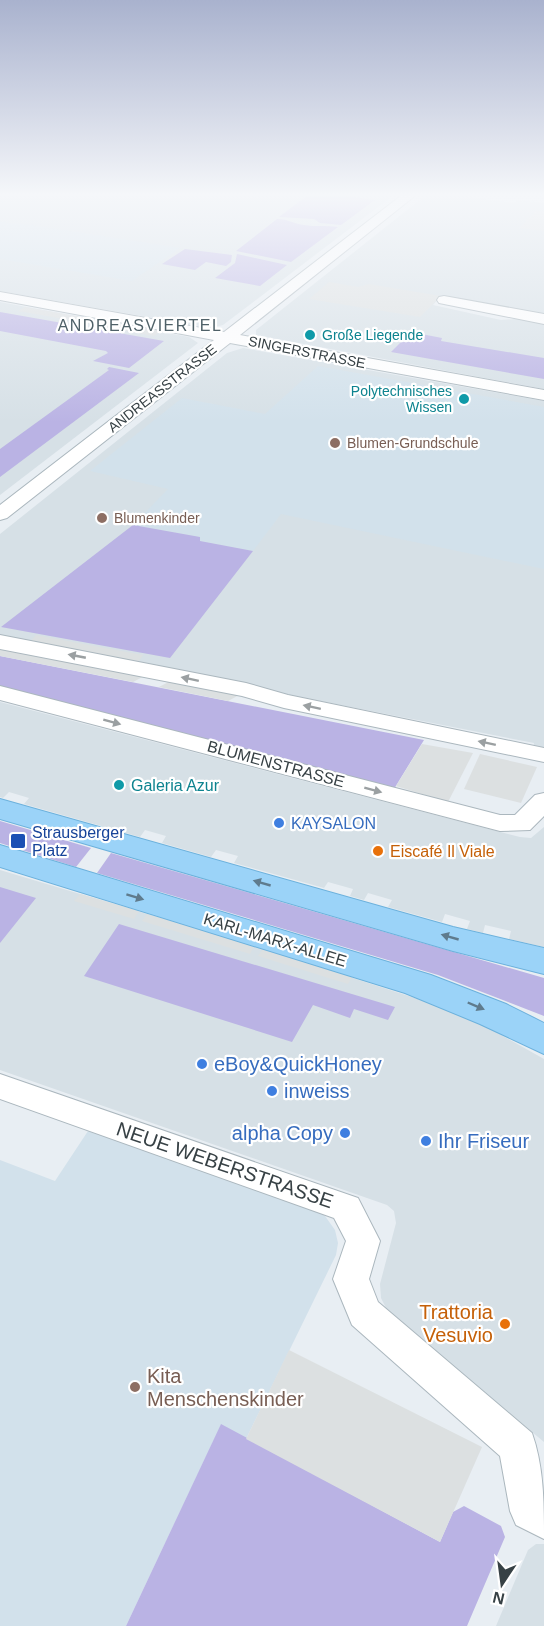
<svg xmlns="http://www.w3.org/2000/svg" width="544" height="1626" viewBox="0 0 544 1626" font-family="Helvetica,sans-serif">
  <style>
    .residential { fill: #d6e0e6 }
    .education { fill: #d2e1eb }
    .green { fill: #bab3e4 }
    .parking { fill: #dce0e1 }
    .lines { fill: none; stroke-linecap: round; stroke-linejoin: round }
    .minor-casing { stroke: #abb7be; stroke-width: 2 }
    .major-casing { stroke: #6cb1dc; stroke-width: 2 }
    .minor { fill: #fff; fill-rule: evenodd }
    .major { fill: #9bd3f8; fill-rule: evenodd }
    .oneway { fill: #9ba0a2 }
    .oneway2 { fill: #5f7b8d }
    .culture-dot { fill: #0f9aa8; stroke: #fff; stroke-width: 2 }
    .education-dot { fill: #8d6e63; stroke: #fff; stroke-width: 2 }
    .shop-dot { fill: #3f7fe0; stroke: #fff; stroke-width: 2 }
    .transit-dot { fill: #1a4fb4; stroke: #fff; stroke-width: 2 }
    .food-dot { fill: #e8710a; stroke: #fff; stroke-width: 2 }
    .labels { text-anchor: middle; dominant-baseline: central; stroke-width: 4.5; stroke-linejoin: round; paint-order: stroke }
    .far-culture-label { font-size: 14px; fill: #0d838f; stroke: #fff; text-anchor: start }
    .far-street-label { font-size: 14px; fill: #374145; stroke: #fff }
    .far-education-label { font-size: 14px; fill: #785e54; stroke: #fff; text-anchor: start }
    .far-quarter-label { font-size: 16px; letter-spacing: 1.5px; fill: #4f6168; stroke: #fff }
    .street-label { font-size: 16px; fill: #374145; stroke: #fff }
    .culture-label { font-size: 16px; fill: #0d838f; stroke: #fff; text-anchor: start }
    .shop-label { font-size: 16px; fill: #366cbe; stroke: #fff; text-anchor: start }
    .transit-label { font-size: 16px; fill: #164399; stroke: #fff; text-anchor: start }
    .food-label { font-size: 16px; fill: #c56008; stroke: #fff; text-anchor: start }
    .near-shop-label { font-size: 20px; fill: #366cbe; stroke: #fff; text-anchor: start }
    .near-street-label { font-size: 20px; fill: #374145; stroke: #fff }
    .near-food-label { font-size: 20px; fill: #c56008; stroke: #fff; text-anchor: end }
    .near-education-label { font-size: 20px; fill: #785e54; stroke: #fff; text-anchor: start }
  </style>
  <rect width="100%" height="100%" fill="#e8eef3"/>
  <g class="residential">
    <polygon points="0,195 394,195 223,325 210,328 0,291"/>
    <polygon points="426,195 458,195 514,203 518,200 544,203 544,315 441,296 433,305 501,320 528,318 544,320 544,389 256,335 256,330"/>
    <polygon points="0,302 189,337 198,343 0,495"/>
    <polygon points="243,348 544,401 544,749 533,748 534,743 0,638 0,534 227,353"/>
    <polygon points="0,702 520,837 531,838 544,827 544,947 509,939 511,931 485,925 483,933 467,929 470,921 445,914 442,922 388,907 392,900 368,893 364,900 350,896 353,889 328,882 324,888 234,863 238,856 216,850 211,857 162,843 166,836 145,830 140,837 24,804 29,798 9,792 3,798 0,797"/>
    <polygon points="0,870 254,946 424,1001 485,1026 544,1059 544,1442 387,1310 381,1298 380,1284 396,1223 394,1211 387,1205 0,1070"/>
    <polygon points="536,1544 544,1544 544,1626 496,1626 528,1550"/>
  </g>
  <g class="education">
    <polygon points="0,222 31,225 180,248 132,281 0,259"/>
    <polygon points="318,366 544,407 544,569 281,514 253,551 200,541 200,537 133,525 168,489 90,471 182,398 265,414"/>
    <polygon points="88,1131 307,1204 325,1216 335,1230 338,1243 336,1255 246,1439 221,1425 126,1626 0,1626 0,1160 55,1181"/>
  </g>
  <g class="green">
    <polygon points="308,195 341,195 375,200 341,225 320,223 314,219 279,217"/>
    <path d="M277 219C288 219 295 224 304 225 315 227 326 225 338 227L291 262 236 251Z"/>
    <polygon points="185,249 232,255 231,262 226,266 206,262 195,270 162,264"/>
    <polygon points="237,254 287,265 260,286 215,278 235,263"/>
    <polygon points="0,312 164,341 129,368 93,361 108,353 106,351 0,331"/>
    <polygon points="411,332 442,338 441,341 544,358 544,379 391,352"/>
    <polygon points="109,367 139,373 0,477 0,449 109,370 107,369"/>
    <polygon points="133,525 200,537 200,541 253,551 170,658 1,627"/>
    <polygon points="0,656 424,740 394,789 0,688"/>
    <polygon points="0,821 91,848 76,867 0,843"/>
    <polygon points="111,853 544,978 544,1016 438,975 97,873"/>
    <polygon points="0,887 36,898 0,943"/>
    <polygon points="119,924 395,1007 388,1020 354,1009 350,1018 313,1005 292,1042 84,976"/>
    <polygon points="221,1424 440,1542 453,1512 464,1506 501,1526 505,1537 467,1626 126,1626"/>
  </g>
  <g class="parking">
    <polygon points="536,211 544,212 544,231 519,228"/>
    <polygon points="329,282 358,287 369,284 441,296 420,317 309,299"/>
    <polygon points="25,307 87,318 81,322 18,311"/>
    <polygon points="105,321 161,331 154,336 98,326"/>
    <polygon points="36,635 143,655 136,665 28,644"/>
    <polygon points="0,646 148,674 133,682 0,656"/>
    <polygon points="174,679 243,693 228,701 159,687"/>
    <polygon points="422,744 473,753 448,802 396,786"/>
    <polygon points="480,754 537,767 521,803 464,789"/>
    <polygon points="80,894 139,911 134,919 74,901"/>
    <polygon points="147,914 254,946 250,954 142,921"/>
    <polygon points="263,949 352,977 348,984 258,956"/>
    <polygon points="289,1350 482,1447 440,1542 246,1439"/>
  </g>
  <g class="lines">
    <defs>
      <g id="minor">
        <polygon points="402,195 416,195 240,335 544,390 544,400 230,343 7,518 0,520 0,505 214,340 0,300 0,292 224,332"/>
        <polygon points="444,296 544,314 544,324 439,303 437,300 439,297"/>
        <polygon points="0,635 246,683 288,695 544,748 544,762 284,708 242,696 0,649"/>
        <polygon points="0,686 500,815 515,815 535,795 544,793 544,816 530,830 500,831 0,700"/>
        <path d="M0 1074 358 1198 380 1241 369 1279 378 1302 532 1433C544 1467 544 1503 544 1539L516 1525 510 1511 500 1456 352 1325 333 1279 346 1241 334 1218 0 1099Z"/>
      </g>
      <g id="major">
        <polygon points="0,799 453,927 544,948 544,974 453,951 0,819"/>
        <polygon points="0,845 431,975 506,1004 544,1023 544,1054 480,1024 405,993 0,867"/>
      </g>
    </defs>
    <use href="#minor" class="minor-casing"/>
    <use href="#major" class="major-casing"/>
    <use href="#minor" class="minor"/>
    <use href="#major" class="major"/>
  </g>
  <defs><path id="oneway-solid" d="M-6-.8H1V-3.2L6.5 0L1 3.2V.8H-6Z" transform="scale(1.5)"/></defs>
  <g class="oneway">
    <use href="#oneway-solid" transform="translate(77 656) rotate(-169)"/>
    <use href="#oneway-solid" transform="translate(190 679) rotate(-168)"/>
    <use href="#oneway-solid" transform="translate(312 707) rotate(-168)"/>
    <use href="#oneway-solid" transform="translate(112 722) rotate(15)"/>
    <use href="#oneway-solid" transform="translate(487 743) rotate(-168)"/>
    <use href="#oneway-solid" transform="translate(373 790) rotate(15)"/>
  </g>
  <g class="oneway2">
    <use href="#oneway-solid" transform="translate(262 883) rotate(-164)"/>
    <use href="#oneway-solid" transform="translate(135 897) rotate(17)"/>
    <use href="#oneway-solid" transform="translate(450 937) rotate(-164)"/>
    <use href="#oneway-solid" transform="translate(476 1006) rotate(23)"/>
  </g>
  <linearGradient id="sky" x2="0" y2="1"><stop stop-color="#a9b2ce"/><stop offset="0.46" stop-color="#f5f7fa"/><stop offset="1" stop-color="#f5f7fa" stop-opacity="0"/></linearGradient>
  <rect width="544" height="423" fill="url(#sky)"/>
  <g class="culture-dot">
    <circle cx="310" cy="335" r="6"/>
    <circle cx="464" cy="399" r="6"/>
    <circle cx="119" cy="785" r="6"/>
  </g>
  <g class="education-dot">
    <circle cx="335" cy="443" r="6"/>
    <circle cx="102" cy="518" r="6"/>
    <circle cx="135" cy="1387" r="6"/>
  </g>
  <g class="shop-dot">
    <circle cx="279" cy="823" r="6"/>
    <circle cx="202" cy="1064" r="6"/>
    <circle cx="272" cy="1091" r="6"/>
    <circle cx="345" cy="1133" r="6"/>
    <circle cx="426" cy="1141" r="6"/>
  </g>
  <rect class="transit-dot" x="10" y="833" width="16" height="16" rx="3"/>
  <g class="food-dot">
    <circle cx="378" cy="851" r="6"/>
    <circle cx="505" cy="1324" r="6"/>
  </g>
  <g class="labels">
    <g class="far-culture-label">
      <text x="322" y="335">Große Liegende</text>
      <text x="452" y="391" text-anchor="end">Polytechnisches<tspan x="452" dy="16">Wissen</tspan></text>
    </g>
    <g class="far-street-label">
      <text transform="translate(307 352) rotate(11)">SINGERSTRASSE</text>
      <text transform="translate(162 388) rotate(-38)">ANDREASSTRASSE</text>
    </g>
    <g class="far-education-label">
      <text x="347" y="443">Blumen-Grundschule</text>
      <text x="114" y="518">Blumenkinder</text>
    </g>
    <g class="far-quarter-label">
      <text x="140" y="325">ANDREASVIERTEL</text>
    </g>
    <g class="street-label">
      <text transform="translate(276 764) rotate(15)">BLUMENSTRASSE</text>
      <text transform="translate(275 940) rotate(17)">KARL-MARX-ALLEE</text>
    </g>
    <g class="culture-label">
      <text x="131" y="785">Galeria Azur</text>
    </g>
    <g class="shop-label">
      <text x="291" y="823">KAYSALON</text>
    </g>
    <g class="transit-label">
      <text x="32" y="832">Strausberger<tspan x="32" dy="18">Platz</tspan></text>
    </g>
    <g class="food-label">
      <text x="390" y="851">Eiscafé Il Viale</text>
    </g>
    <g class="near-shop-label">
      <text x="214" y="1064">eBoy&amp;QuickHoney</text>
      <text x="284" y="1091">inweiss</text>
      <text x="333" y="1133" text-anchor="end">alpha Copy</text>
      <text x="438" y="1141">Ihr Friseur</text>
    </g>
    <g class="near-street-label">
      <text transform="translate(225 1165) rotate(19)">NEUE WEBERSTRASSE</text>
    </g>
    <g class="near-food-label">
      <text x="493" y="1312">Trattoria<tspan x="493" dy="23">Vesuvio</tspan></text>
    </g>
    <g class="near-education-label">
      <text x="147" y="1376">Kita<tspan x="147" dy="23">Menschenskinder</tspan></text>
    </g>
  </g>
  <g transform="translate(502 1584) rotate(193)" stroke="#ffffff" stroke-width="4.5" paint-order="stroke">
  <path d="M0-4.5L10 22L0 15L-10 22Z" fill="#374145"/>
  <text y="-9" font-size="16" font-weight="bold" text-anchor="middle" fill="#374145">N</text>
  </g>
</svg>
